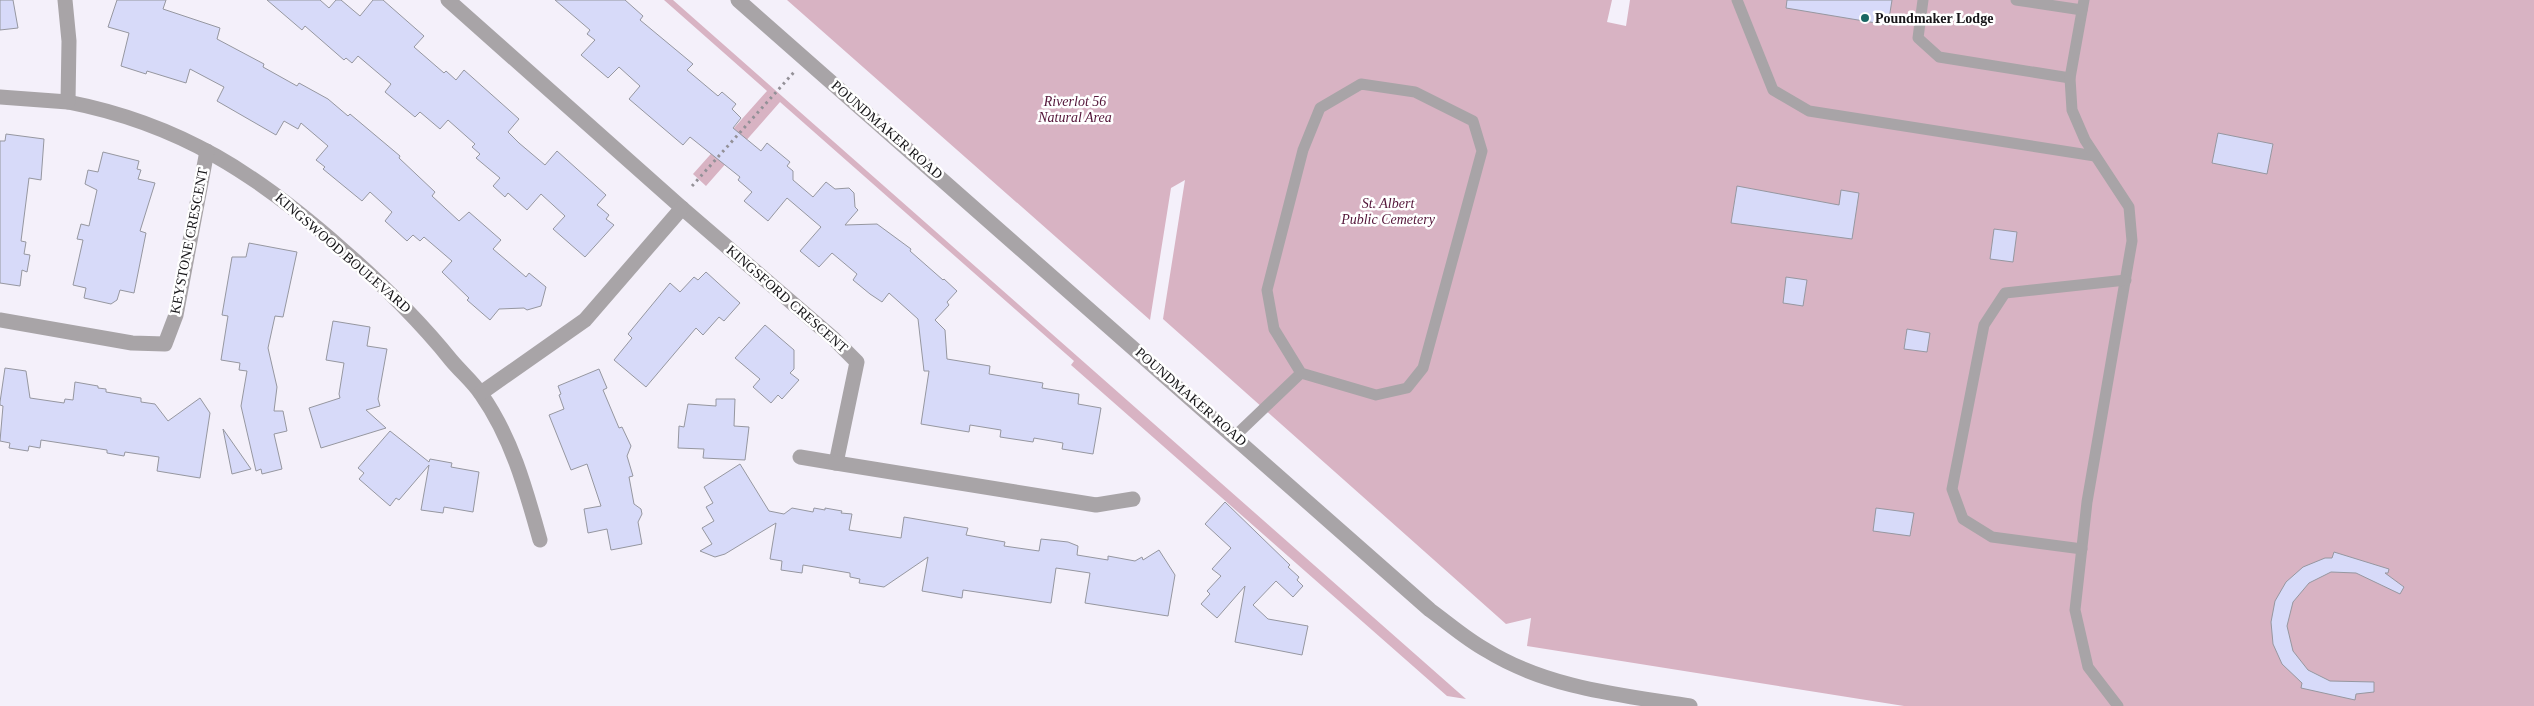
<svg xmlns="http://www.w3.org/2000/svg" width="2534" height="706" viewBox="0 0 2534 706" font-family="'Times New Roman',serif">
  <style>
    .green { fill: #d8b3c3 }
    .building { fill: #d7daf9; stroke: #9697a0 }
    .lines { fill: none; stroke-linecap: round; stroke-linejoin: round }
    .path { stroke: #939097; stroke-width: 3; stroke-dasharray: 2.5 4; stroke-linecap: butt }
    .service { stroke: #a8a4a7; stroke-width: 11 }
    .minor { stroke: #a8a4a7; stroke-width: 15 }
    .tertiary { stroke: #a8a4a7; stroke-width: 15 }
    .poi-dot { fill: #1a6763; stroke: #fff; stroke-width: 2 }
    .labels { text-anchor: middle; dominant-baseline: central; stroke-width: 5; stroke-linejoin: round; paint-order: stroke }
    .poi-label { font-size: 14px; font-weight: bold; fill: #161518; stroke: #fff; text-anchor: start }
    .park-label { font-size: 14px; font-style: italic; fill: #531438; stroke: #fff }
    .street-label { font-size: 14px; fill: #161518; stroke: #fff }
  </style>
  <rect width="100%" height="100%" fill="#f4f0fa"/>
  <g class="green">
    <polygon points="664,0 673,0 1466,699 1447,696 1071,365 1074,361 780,102 706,186 693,174 767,91"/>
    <polygon points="787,0 1612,0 1607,22 1626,26 1630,0 2534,0 2534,706 1904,706 1527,646 1531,618 1506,624 1163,319 1185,180 1171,188 1150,320"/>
  </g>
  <g class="building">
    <polygon points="0,0 13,0 18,28 0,30"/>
    <polygon points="117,0 166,0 163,9 220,28 217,39 264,64 263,67 297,86 299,83 328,99 348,116 350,114 400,156 399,158 435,192 432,196 459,221 469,212 501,240 493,249 526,277 529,273 546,287 541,306 527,310 524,308 499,309 490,320 467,300 469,298 442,272 452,261 424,237 420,241 413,235 407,241 385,221 392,212 370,192 362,201 323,169 325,167 316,160 328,146 301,123 298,129 284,121 276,135 217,101 224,87 190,69 186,83 147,71 146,74 121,66 129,33 108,27"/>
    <polygon points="267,0 320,0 329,8 336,0 341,0 360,16 373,0 383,0 424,36 414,47 444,73 446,71 456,80 464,70 519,119 508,132 519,143 545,165 557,151 606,195 597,205 609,215 606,219 614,225 585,257 553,229 565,216 541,194 527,210 508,193 505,197 493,186 500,178 476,158 480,154 472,147 475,144 448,120 440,129 420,112 415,117 385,92 391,84 358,56 352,63 346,58 344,60 305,26 302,30"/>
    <polygon points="555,0 625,0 643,16 640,20 693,64 687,70 718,96 722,92 736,104 732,109 741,118 733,128 761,151 767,143 790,162 787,166 793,171 793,180 813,197 826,182 835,189 849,188 854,193 855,207 858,210 845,225 877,224 911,249 910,251 943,280 944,279 957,291 947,302 949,305 935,320 945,330 947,359 990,366 989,374 1043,383 1042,388 1079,394 1078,404 1101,408 1093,454 1062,449 1063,443 1034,438 1033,442 1000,437 1001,430 970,425 969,432 921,424 929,371 924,371 918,319 889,293 882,302 870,294 853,280 857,274 832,253 819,267 800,251 821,227 787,198 768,221 744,201 752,192 738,180 740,177 690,137 683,145 629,99 640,86 619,67 608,78 581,55 595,40 587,34 590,30"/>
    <polygon points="1787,0 1892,0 1888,25 1786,8"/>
    <polygon points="2218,133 2273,144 2267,174 2212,163"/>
    <polygon points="6,134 44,139 41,180 29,178 21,241 26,242 24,254 30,255 27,272 22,270 20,286 0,283 0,141 5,141"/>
    <polygon points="103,152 139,161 137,169 141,170 138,179 155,183 140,231 146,233 134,293 120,290 117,300 111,304 84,298 86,288 73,285 83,240 77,239 81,224 89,226 97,190 85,184 88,170 98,172"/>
    <polygon points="1737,186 1839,205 1841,190 1859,193 1852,239 1731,223"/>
    <polygon points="1994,229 2017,232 2013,262 1990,259"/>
    <polygon points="249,243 297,252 283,317 275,316 268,348 277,387 274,411 283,411 287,431 274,434 282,469 262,474 261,469 256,471 241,406 247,371 239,370 240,363 221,360 228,316 222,315 232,257 246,257"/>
    <polygon points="706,272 740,303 724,321 719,317 703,335 696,328 646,387 614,360 632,338 628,334 670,283 680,292 694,277 698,280"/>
    <polygon points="1786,277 1807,280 1803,306 1783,303"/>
    <polygon points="333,321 370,327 367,346 387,349 378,399 380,406 366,410 386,428 321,448 309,408 340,398 339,394 344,363 326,360"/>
    <polygon points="765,325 794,350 794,369 790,373 799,380 782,399 778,395 771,403 753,387 760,379 735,358"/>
    <polygon points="1907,329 1930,333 1927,352 1904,349"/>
    <polygon points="5,368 26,371 30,398 64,403 65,399 73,400 75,382 98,386 98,388 106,389 106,392 141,398 141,402 155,404 168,421 200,398 210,413 200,478 157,471 159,457 125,452 124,456 107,453 107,450 41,440 40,448 29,446 28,451 9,448 10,443 0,441 3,406 0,405 0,402"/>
    <polygon points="599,369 607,388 603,390 619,428 622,427 631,446 627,456 633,476 629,477 634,504 641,509 642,514 638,522 642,544 611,550 607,529 588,533 584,509 601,506 587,464 571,470 549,415 564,409 559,395 561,394 558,386"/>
    <polygon points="716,399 735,399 734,426 749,427 745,460 703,458 704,449 678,448 679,426 684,427 688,404 716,406"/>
    <polygon points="223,429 251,469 232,474"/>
    <polygon points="390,431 429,462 430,459 452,463 451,467 479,472 473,512 444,507 443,513 421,510 429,465 399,500 396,498 390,506 359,479 364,473 358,468"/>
    <polygon points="740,464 769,511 784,514 792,508 813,512 814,508 825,510 825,508 842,511 841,513 852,514 849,530 901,538 904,517 968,528 966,535 1005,542 1004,546 1039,551 1041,539 1068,542 1078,546 1077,555 1108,560 1108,556 1135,561 1142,557 1143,560 1159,550 1175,575 1168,616 1085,603 1090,573 1056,568 1051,603 963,590 962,598 922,591 928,557 884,587 859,583 860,579 850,577 850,573 803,565 802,573 781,570 782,561 770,559 776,523 725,554 715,557 700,551 712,544 702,528 714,521 706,507 713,503 704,487"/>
    <polygon points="1225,502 1290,565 1288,567 1299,577 1297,580 1303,586 1293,597 1276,581 1253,605 1268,619 1308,626 1302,655 1235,642 1245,586 1217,618 1201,604 1210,594 1207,591 1221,576 1212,569 1231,548 1205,524"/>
    <polygon points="1876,508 1914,513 1910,536 1873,531"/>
    <polygon points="2334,552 2389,569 2388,573 2385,573 2404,587 2400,594 2356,573 2331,572 2309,583 2293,602 2287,626 2293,651 2308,670 2330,681 2374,682 2374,692 2356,694 2355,700 2301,688 2302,683 2282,664 2273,644 2271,622 2275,601 2286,582 2303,567 2325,558 2332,558"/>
  </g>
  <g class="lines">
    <polyline class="path" points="692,186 795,71"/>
    <g class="service">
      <polyline points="1737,0 1773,90 1809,111 2095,156"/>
      <polyline points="1923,0 1918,38 1939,57 2070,78"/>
      <polyline points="2016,0 2082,10"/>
      <polyline points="2084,0 2070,78 2072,110 2085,140 2129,207 2132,241 2087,502 2075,610 2088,667 2118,706"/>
      <polyline points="1235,436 1301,373 1376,395 1407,388 1423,368 1482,151 1473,121 1415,92 1361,84 1320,108 1303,150 1267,290 1274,329 1301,373"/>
      <polyline points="2082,549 1992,537 1963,519 1952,489 1984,325 2005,293 2126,280"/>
    </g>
    <g class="minor">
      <polyline points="448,0 682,208 834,339 857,362 836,463 800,457"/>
      <path d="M68 102C181 124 258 175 343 250 383 285 418 319 451 360 461 372 473 382 481 394 512 438 526 490 540 540"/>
      <polyline points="0,320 132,343 165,344 176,315 207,151"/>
      <polyline points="481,393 585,320 682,208"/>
      <polyline points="836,463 1096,505 1133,499"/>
    </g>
    <g class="tertiary">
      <path d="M738 0 1430 610C1448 623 1466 639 1486 650 1547 688 1621 695 1690 706"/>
      <polyline points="0,97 68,102 69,41 65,0"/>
    </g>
  </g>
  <circle class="poi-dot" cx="1865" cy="18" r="5"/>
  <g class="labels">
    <g class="poi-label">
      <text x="1875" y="18">Poundmaker Lodge</text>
    </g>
    <g class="park-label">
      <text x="1075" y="101">Riverlot 56<tspan x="1075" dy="16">Natural Area</tspan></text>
      <text x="1388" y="203">St. Albert<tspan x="1388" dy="16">Public Cemetery</tspan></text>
    </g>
    <g class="street-label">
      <text transform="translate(887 130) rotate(41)">POUNDMAKER ROAD</text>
      <text transform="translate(189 241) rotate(-79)">KEYSTONE CRESCENT</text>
      <text transform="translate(343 253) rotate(41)">KINGSWOOD BOULEVARD</text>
      <text transform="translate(787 299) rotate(41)">KINGSFORD CRESCENT</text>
      <text transform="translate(1191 397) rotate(41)">POUNDMAKER ROAD</text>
    </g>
  </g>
</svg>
